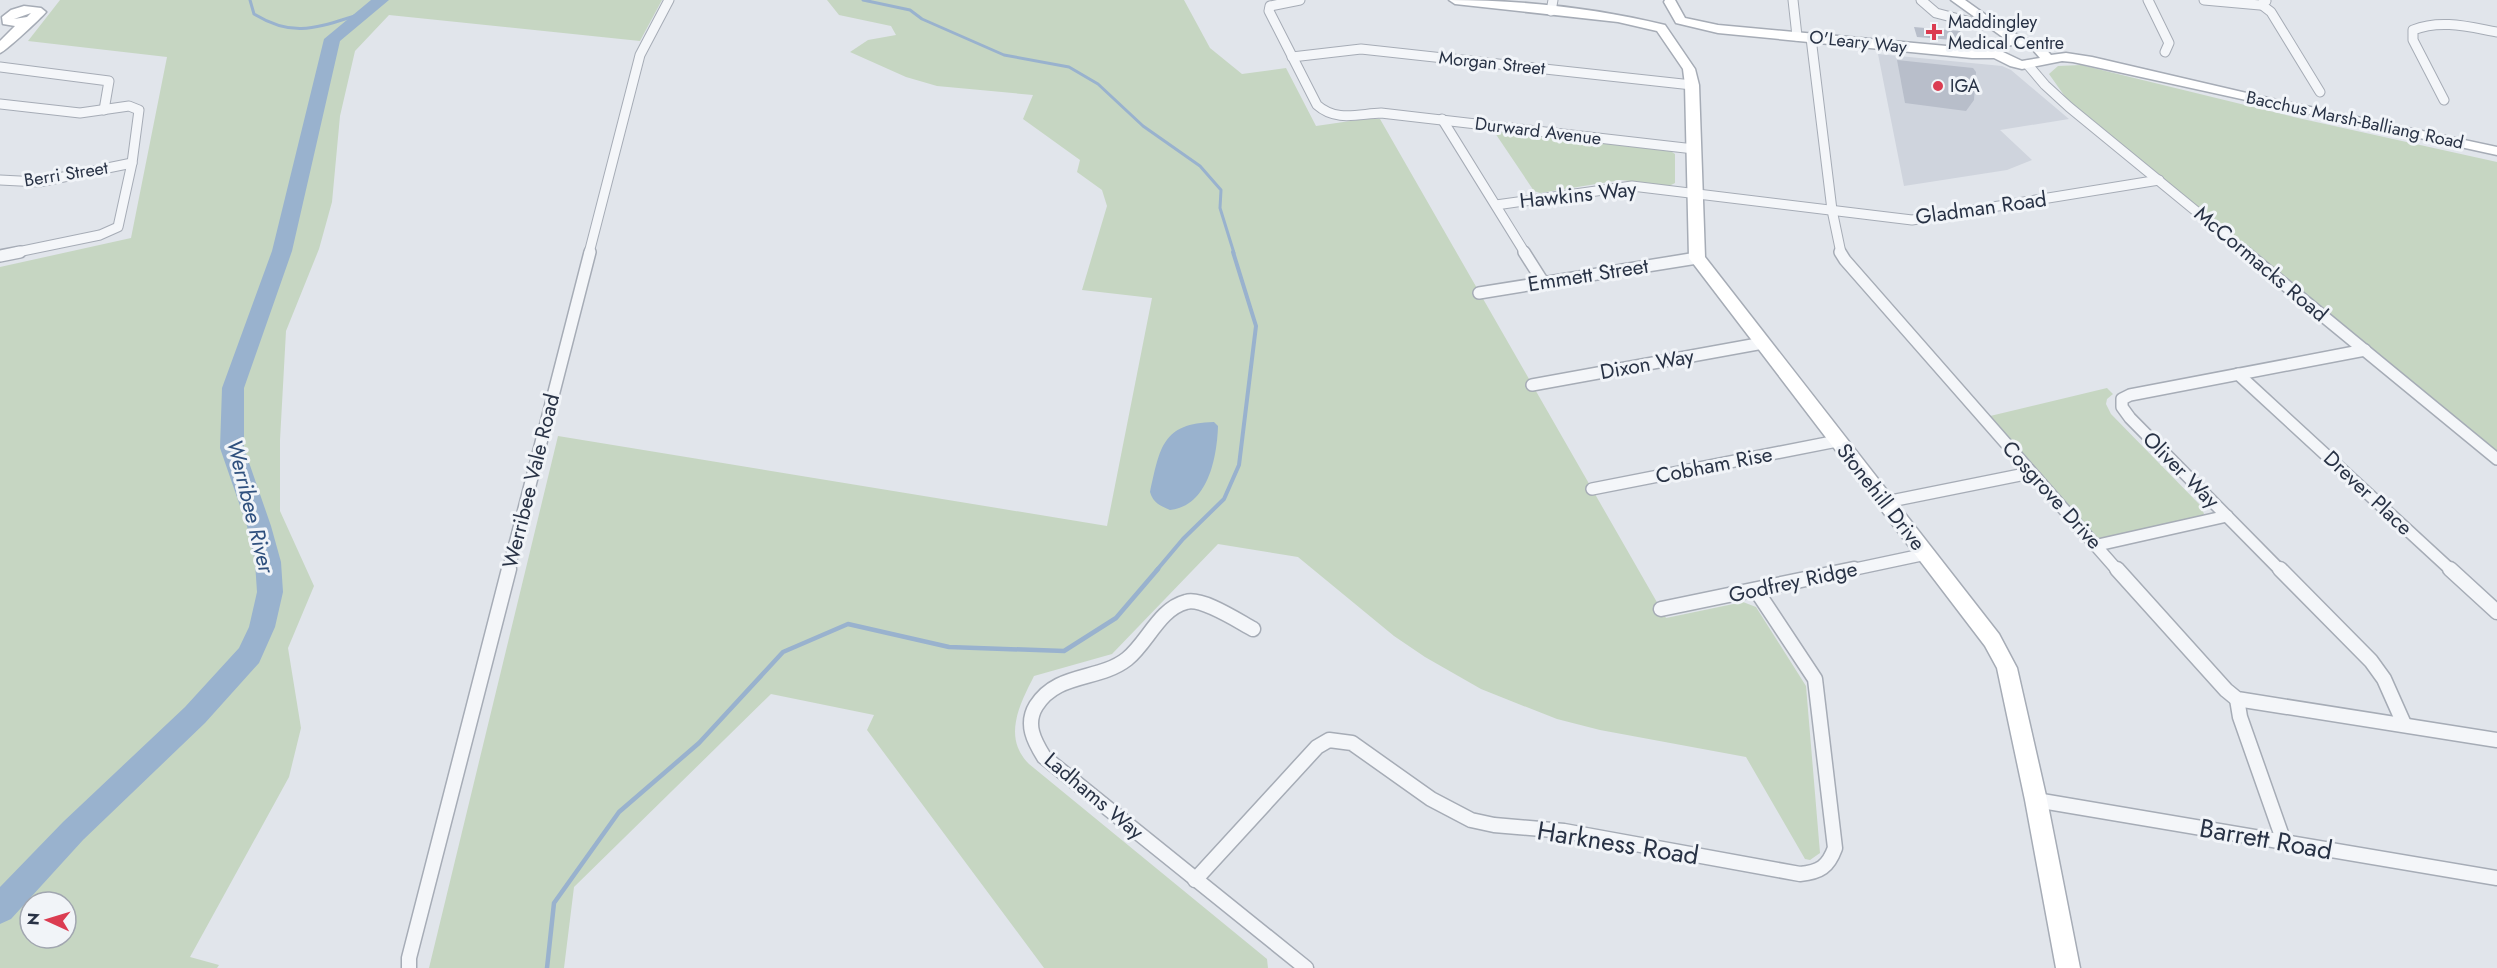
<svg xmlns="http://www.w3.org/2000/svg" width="2497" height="968" viewBox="0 0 2497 968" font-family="Jost,sans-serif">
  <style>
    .built { fill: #cfd4dd }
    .green { fill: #c6d6c2; fill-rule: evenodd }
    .water { fill: #99b2ce }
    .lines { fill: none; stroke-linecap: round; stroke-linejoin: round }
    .stream-far2 { stroke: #99b2ce; stroke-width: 3 }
    .stream-far1 { stroke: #99b2ce; stroke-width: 4 }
    .stream { stroke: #99b2ce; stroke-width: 4.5 }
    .river { fill: #99b2ce; fill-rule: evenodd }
    .building { fill: #b8beca }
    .street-far2-casing { stroke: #a6acb6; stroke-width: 11 }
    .street-far1-casing { stroke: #a6acb6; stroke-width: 14 }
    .street-casing { stroke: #a6acb6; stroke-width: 17 }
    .secondary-casing { stroke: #a6acb6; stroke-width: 3 }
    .street-far2 { stroke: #f4f6f9; stroke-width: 9 }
    .street-far1 { stroke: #f4f6f9; stroke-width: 11 }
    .street { stroke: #f4f6f9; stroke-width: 14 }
    .secondary { fill: #fff; fill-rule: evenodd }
    .poi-dot { fill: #db3c51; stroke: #f1f4f8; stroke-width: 2 }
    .labels { text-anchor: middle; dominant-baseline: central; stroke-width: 6; stroke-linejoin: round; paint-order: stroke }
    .far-poi-label { font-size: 18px; fill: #283245; stroke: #f1f4f8; text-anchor: start }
    .far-street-label { font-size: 18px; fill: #283245; stroke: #f1f4f8 }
    .street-label { font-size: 21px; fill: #283245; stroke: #f1f4f8 }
    .water-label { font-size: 22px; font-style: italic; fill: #2e4f7d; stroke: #f1f4f8 }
    .near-street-label { font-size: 26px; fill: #283245; stroke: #f1f4f8 }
  </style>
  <rect width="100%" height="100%" fill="#e1e5eb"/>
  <polygon class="built" points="1878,54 2002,66 2011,70 2069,119 2000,130 2032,160 2007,170 1904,186"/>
  <g class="green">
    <path d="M60 0H662L640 41 389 15 355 51 340 116 332 202 319 249 286 331 280 440V511L314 586 288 648 301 728 289 777 190 957 219 965 217 968H0V267L131 238 167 57 28 41ZM30 902H66V938H30Z"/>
    <path d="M827 0H1184L1210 48 1242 74 1286 68 1316 126 1371 118 1380 119 1666 618 1743 602 1756 607 1806 686 1820 853 1810 860 1805 859 1746 757 1600 730 1557 719 1516 703 1481 689 1425 657 1394 636 1298 557 1218 544 1112 654 1034 676C1020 704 1002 737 1029 764L1267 959 1268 968H1044L867 730 874 715 771 694 574 887 564 968H429L558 436 1107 526 1152 298 1082 290 1107 206 1102 190 1077 172 1080 160 1023 119 1033 95 937 86 906 77 850 52 868 40 896 35 891 26 839 15Z"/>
    <polygon points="2081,65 2298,118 2497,162 2497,453 2066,98 2049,74 2058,66"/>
    <polygon points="1499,131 1669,150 1675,154 1675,183 1669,186 1621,180 1540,193 1534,191 1495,133"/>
    <polygon points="2107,388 2113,394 2107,399 2106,404 2111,414 2201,506 2204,514 2202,517 2107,539 2097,538 2087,532 1986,417"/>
  </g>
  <path class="water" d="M1214 422 1218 426C1217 458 1208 506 1170 510 1161 506 1153 503 1150 492 1160 448 1162 423 1214 422Z"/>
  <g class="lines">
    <g class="stream-far2">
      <path d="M250 0 254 14C295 39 318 27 361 14"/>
      <polyline points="863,0 910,10 922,19 1004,55 1069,67 1098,84 1143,126 1200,166 1221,190 1220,208 1234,253"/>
    </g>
    <polyline class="stream-far1" points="1156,571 1183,539 1224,499 1239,465 1256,326 1233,252"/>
    <polyline class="stream" points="547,968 554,903 619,812 699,743 783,652 848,624 949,647 1064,651 1116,618 1158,569"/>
    <polygon class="river" points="371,0 389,0 340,41 292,251 244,388 244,448 271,526 281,562 283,592 275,627 259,663 205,723 83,840 11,919 0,924 0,887 63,822 185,707 239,648 249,627 257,592 255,562 247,526 220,448 222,388 272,251 324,39"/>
  </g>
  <g class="building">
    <polygon points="1914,27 1960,31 1964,41 1917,37"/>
    <polygon points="1897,60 1973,68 1976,72 1974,100 1966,111 1905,103"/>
  </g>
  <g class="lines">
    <defs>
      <g id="street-far2">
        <path d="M1300 0 1270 6 1269 11 1317 105C1336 122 1358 114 1381 113L1694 149"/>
        <polyline points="1793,0 1797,36"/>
        <polyline points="1921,0 1936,13 1982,25"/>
        <polyline points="2148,0 2169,43 2165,52"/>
        <polyline points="2204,0 2260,5 2266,1"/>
        <polyline points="2262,5 2271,12 2320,92"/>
        <polyline points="1551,11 1553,0"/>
        <polyline points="1811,38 1832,210 1841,253"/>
        <polyline points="1292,57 1361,49 1692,85"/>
        <polyline points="2028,65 2045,85 2069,107 2247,253"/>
        <polyline points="0,67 109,81 104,110"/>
        <path d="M2444 100 2413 40V30C2441 19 2469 27 2497 32"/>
        <polyline points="0,104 80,113 129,106 139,110 132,163 118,227 100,235 13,253"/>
        <polyline points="1442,119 1525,253"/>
        <polyline points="0,180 39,182 132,163"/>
        <polyline points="1496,205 1632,186 1912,220 2159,180"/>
        <polyline points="589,253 640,55 669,0"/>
      </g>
      <g id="street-far1">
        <polyline points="1524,252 1543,282"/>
        <polyline points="1840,252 1845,260 2118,571"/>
        <polyline points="2245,252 2497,459"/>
        <polyline points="0,256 20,252"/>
        <polyline points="1479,293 1697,258"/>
        <polyline points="2238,374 2452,571"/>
        <polyline points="1532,385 1763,343"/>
        <polyline points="1592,489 1837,441"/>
        <polyline points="1886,502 2030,473"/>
        <polyline points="2098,545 2227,516"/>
        <polyline points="508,571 590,252"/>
        <polyline points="1846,571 1926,554"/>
        <polyline points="2281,571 2130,418 2122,407 2122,399 2130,395 2365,350"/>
      </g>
      <g id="street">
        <polyline points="2117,569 2226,690 2237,699 2497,740"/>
        <polyline points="2280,569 2371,661 2384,679 2404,724"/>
        <polyline points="2450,569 2497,612"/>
        <polyline points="1661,609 1854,569"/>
        <path d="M1253 629C1238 621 1202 597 1186 602 1159 609 1148 642 1127 659 1099 681 1057 672 1036 706 1025 724 1034 741 1044 757L1306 968"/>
        <polyline points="2237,699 2240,717 2284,842"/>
        <polyline points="2036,800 2497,878"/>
        <path d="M1195 880 1317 747 1329 740 1352 743 1431 799 1471 820 1494 825 1564 831 1800 874C1820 872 1828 867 1835 848L1815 679 1756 590"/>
        <polyline points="409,968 409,958 509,569"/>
      </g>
      <g id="secondary">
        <path d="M1449 0C1521 0 1596 8 1665 25L1695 69 1699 85 1705 257 1999 634 2017 668 2047 800 2080 968H2056L2025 800 1997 668 1985 646 1689 258 1685 85 1683 69 1657 31 1618 22 1455 4Z"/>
        <path d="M1665 0H1675L1685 18 1718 25 1990 50 1992 43 2004 38 1951 0H1965L2007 30 2042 45 2051 55 2066 53 2092 57 2268 98 2497 147V155L2073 62 2062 61 2022 69 2010 66 1994 58H1972L1718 33 1676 23 1664 2ZM2016 44 2033 50 2040 58 2022 61 2003 52V47Z"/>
        <path d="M24 6 41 8 46 12C41 18 6 51 0 53V41L15 26 3 24 2 17 11 10ZM31 13 27 17 14 19Z"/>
      </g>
    </defs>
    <use href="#street-far2" class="street-far2-casing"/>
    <use href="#street-far1" class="street-far1-casing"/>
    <use href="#street" class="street-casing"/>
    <use href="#secondary" class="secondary-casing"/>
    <use href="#street-far2" class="street-far2"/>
    <use href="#street-far1" class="street-far1"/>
    <use href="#street" class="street"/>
    <use href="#secondary" class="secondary"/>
  </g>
  <g class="poi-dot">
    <path d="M1931 23h6v6h6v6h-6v6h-6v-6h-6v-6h6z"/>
    <circle cx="1938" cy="86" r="6"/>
  </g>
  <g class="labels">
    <g class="far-poi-label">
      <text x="1948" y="22">Maddingley<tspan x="1948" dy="21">Medical Centre</tspan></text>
      <text x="1950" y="86">IGA</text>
    </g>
    <g class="far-street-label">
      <text transform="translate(1858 42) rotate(6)">O'Leary Way</text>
      <text transform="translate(1492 63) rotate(6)">Morgan Street</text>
      <text transform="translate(2355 120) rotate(12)">Bacchus Marsh-Balliang Road</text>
      <text transform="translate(1538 131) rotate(7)">Durward Avenue</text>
      <text transform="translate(66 174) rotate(-9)">Berri Street</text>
    </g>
    <g class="street-label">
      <text transform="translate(1578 195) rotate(-6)">Hawkins Way</text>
      <text transform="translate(1981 208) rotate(-8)">Gladman Road</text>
      <text transform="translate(2261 264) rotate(40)">McCormacks Road</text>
      <text transform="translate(1588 275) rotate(-9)">Emmett Street</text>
      <text transform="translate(1647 364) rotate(-10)">Dixon Way</text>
      <text transform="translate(1714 465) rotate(-11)">Cobham Rise</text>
      <text transform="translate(2181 470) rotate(45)">Oliver Way</text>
      <text transform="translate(531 481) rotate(-76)">Werribee Vale Road</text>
      <text transform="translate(2368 493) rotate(43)">Drever Place</text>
      <text transform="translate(2052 495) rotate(48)">Cosgrove Drive</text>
      <text transform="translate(1881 497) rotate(52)">Stonehill Drive</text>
      <text transform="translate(1793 582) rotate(-12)">Godfrey Ridge</text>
      <text transform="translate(1094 796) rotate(40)">Ladhams Way</text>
    </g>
    <g class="water-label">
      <text transform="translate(251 506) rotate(76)">Werribee River</text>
    </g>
    <g class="near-street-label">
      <text transform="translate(2266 839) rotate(10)">Barrett Road</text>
      <text transform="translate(1618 843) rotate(9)">Harkness Road</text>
    </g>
  </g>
  <g transform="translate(48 920) rotate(274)"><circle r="28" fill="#f1f4f8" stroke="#a1a6b0" stroke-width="1.5"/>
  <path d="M0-4.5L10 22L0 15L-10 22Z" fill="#db3c51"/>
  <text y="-9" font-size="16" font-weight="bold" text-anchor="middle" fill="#283245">N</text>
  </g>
</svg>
